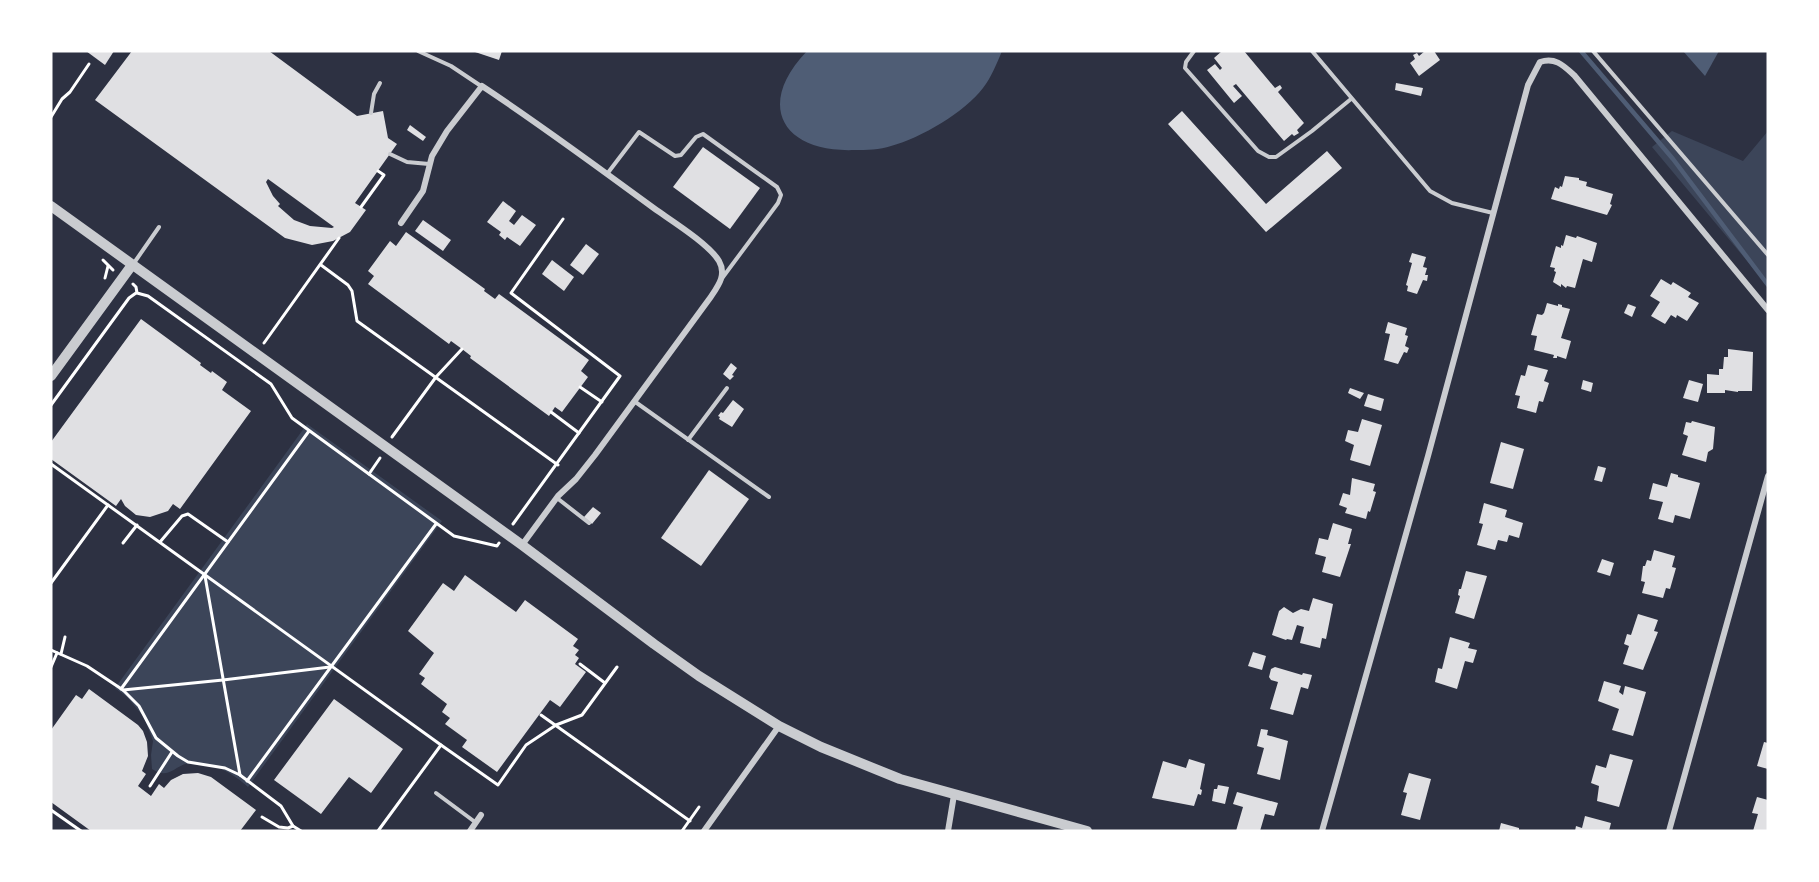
<svg xmlns="http://www.w3.org/2000/svg" width="1819" height="882" viewBox="0 0 1819 882" font-family="Raleway,sans-serif">
  <style>
    .green { fill: #3c4559 }
    .water { fill: #4f5d75 }
    .lines { fill: none; stroke-linecap: round; stroke-linejoin: round }
    .stream { stroke: #4f5d75; stroke-width: 4.5 }
    .building { fill: #e0e0e3; fill-rule: evenodd }
    .path { stroke: #fff; stroke-width: 3 }
    .service { stroke: #caccd0; stroke-width: 4 }
    .minor { stroke: #caccd0; stroke-width: 6 }
    .tertiary { stroke: #caccd0; stroke-width: 10 }
  </style>
  <rect width="100%" height="100%" fill="#2d3142"/>
  <g class="green">
    <polygon points="1672,131 1743,161 1768,131 1768,286 1652,147"/>
    <path d="M307 424 442 521 248 787C233 773 213 762 192 763 175 763 171 781 152 769L151 755 153 741 144 717 127 697 115 688Z"/>
  </g>
  <g class="water">
    <path d="M807 51H1002C997 63 991 78 983 88 965 112 921 138 891 146 880 150 866 150 855 150 782 153 755 105 807 51Z"/>
    <polygon points="1683,51 1719,51 1705,76"/>
  </g>
  <g class="lines">
    <polyline class="stream" points="1581,51 1673,159 1768,285"/>
  </g>
  <g class="building">
    <polygon points="86,51 114,51 105,65"/>
    <path d="M132 51H269L357 116 383 111 388 138 397 144 355 203 366 210 350 232 333 241 312 245 285 238 95 100ZM268 179 334 227 332 228 310 226 294 220 278 206 280 204 273 196 266 182Z"/>
    <polygon points="472,51 502,51 499,60"/>
    <polygon points="1222,51 1244,51 1275,88 1280,85 1282,88 1278,92 1304,123 1297,130 1299,133 1294,136 1292,134 1284,141 1236,84 1233,86 1242,96 1234,103 1207,70 1215,64 1220,70 1222,68 1214,58"/>
    <polygon points="1425,51 1434,51 1440,60 1419,76 1410,63 1415,59 1413,55 1417,53 1419,56"/>
    <polygon points="1396,83 1423,88 1421,96 1395,90"/>
    <polygon points="1182,111 1266,204 1327,151 1342,168 1266,232 1168,124"/>
    <polygon points="410,125 426,137 423,141 407,130"/>
    <polygon points="703,147 760,188 730,229 673,187"/>
    <polygon points="1565,176 1579,178 1579,180 1587,182 1586,186 1613,194 1610,204 1612,205 1607,215 1551,199 1555,187 1559,189 1560,186 1562,187"/>
    <polygon points="503,201 516,211 509,221 514,225 522,215 536,225 520,246 507,237 505,240 499,235 501,232 487,222"/>
    <polygon points="423,220 451,240 443,251 415,231"/>
    <polygon points="406,232 485,289 484,291 495,299 499,294 589,360 581,371 588,377 562,412 555,407 549,416 470,358 471,356 462,349 451,341 449,344 368,284 374,276 368,271 390,241 396,246"/>
    <polygon points="1566,235 1576,238 1577,236 1597,243 1592,262 1583,259 1575,288 1567,286 1566,288 1561,284 1561,287 1553,282 1556,272 1554,271 1555,268 1550,267 1556,246 1561,248 1561,245 1563,246"/>
    <polygon points="586,244 599,254 583,275 570,265"/>
    <polygon points="1412,253 1426,257 1423,267 1427,268 1425,275 1428,275 1427,281 1423,280 1417,294 1407,291 1408,286 1406,285 1412,263 1409,262"/>
    <polygon points="552,260 574,277 564,291 542,274"/>
    <polygon points="1661,279 1671,285 1673,282 1691,293 1688,297 1699,303 1687,321 1677,315 1676,318 1671,315 1665,324 1651,316 1660,302 1650,296"/>
    <polygon points="1547,303 1558,306 1558,304 1562,305 1562,307 1570,309 1561,338 1571,341 1566,359 1557,356 1557,358 1553,358 1554,355 1534,350 1537,336 1531,335 1537,314 1542,315 1544,313"/>
    <polygon points="1628,304 1636,307 1632,317 1624,313"/>
    <polygon points="141,319 201,363 200,365 211,373 212,371 227,382 222,390 251,411 180,509 173,504 168,511 150,517 136,515 125,506 121,499 116,506 51,459 51,442"/>
    <polygon points="1388,322 1407,328 1405,335 1408,336 1405,346 1409,348 1407,353 1404,352 1398,364 1384,360 1390,334 1385,333"/>
    <polygon points="1728,349 1753,352 1752,391 1738,391 1738,392 1725,390 1725,393 1707,393 1707,374 1719,375 1719,369 1723,369 1724,357 1728,357"/>
    <polygon points="731,363 737,368 732,375 734,376 730,380 723,374"/>
    <polygon points="1528,365 1548,370 1544,381 1549,383 1543,402 1539,401 1536,413 1517,408 1520,396 1515,395 1521,375 1525,376"/>
    <polygon points="1583,380 1593,383 1591,392 1581,389"/>
    <polygon points="1689,380 1703,384 1698,402 1683,398"/>
    <polygon points="1350,388 1364,393 1360,399 1348,393"/>
    <polygon points="1368,394 1384,399 1381,411 1364,406"/>
    <polygon points="733,400 744,409 732,427 719,419 720,417 718,416 721,412 723,413"/>
    <polygon points="1362,419 1382,425 1370,466 1350,460 1354,445 1345,441 1348,430 1358,432"/>
    <polygon points="1692,421 1715,427 1713,449 1708,452 1706,462 1682,455 1688,436 1683,434 1686,422 1691,423"/>
    <polygon points="1501,442 1524,449 1513,489 1490,483"/>
    <polygon points="1598,466 1606,468 1602,482 1594,480"/>
    <polygon points="709,470 749,499 701,566 661,538"/>
    <polygon points="1671,473 1678,475 1678,477 1700,483 1690,519 1675,515 1673,523 1658,519 1663,502 1649,499 1653,483 1667,487"/>
    <polygon points="1352,478 1375,484 1373,491 1376,492 1370,512 1368,511 1366,519 1345,513 1347,508 1339,505 1343,493 1350,495"/>
    <polygon points="1484,503 1507,510 1505,517 1523,523 1519,538 1509,535 1507,542 1498,540 1495,550 1477,545 1483,524 1479,523"/>
    <polygon points="593,507 601,513 592,524 584,517"/>
    <polygon points="1333,523 1352,529 1348,544 1351,544 1340,577 1322,572 1326,557 1315,554 1319,538 1328,540"/>
    <polygon points="1654,550 1675,556 1672,567 1676,568 1670,589 1666,588 1663,598 1642,593 1645,582 1641,581 1643,566 1645,566 1647,560 1651,561"/>
    <polygon points="1602,559 1614,563 1610,576 1597,572"/>
    <polygon points="1466,571 1487,576 1474,619 1455,613 1460,596 1458,595 1459,589 1461,589"/>
    <polygon points="465,575 516,612 525,600 578,639 573,646 579,650 575,655 579,658 575,664 586,672 560,707 550,700 497,772 462,747 467,740 445,724 450,718 442,712 447,704 421,684 425,678 419,674 434,653 408,631 443,583 454,591"/>
    <polygon points="1313,598 1333,604 1326,639 1322,638 1320,648 1300,643 1304,627 1297,625 1292,640 1287,639 1286,640 1272,635 1279,611 1284,607 1293,613 1301,609 1309,611"/>
    <polygon points="1638,614 1658,620 1654,631 1658,632 1643,670 1623,664 1629,646 1624,644 1627,634 1631,635"/>
    <polygon points="1450,637 1470,643 1468,648 1477,650 1473,663 1465,661 1457,689 1435,682 1438,668 1442,669"/>
    <polygon points="1253,652 1266,656 1262,670 1248,666"/>
    <polygon points="1275,667 1302,675 1303,673 1312,675 1308,689 1301,687 1293,715 1270,709 1278,682 1271,680 1269,677 1271,669"/>
    <polygon points="1604,681 1621,686 1619,692 1623,695 1625,686 1646,692 1633,736 1612,730 1619,709 1598,701"/>
    <polygon points="89,689 138,725 143,731 147,742 148,756 142,771 146,774 138,786 151,796 159,784 164,788 171,780 183,774 198,773 211,777 256,810 240,831 91,831 51,802 51,730 76,695 82,699"/>
    <polygon points="334,699 403,749 371,793 349,777 321,814 274,780"/>
    <polygon points="1261,729 1268,730 1267,735 1288,741 1280,780 1257,774 1264,748 1257,746"/>
    <polygon points="1764,742 1768,743 1768,769 1757,766"/>
    <polygon points="1610,754 1633,760 1619,807 1597,801 1599,786 1591,783 1596,765 1606,768"/>
    <polygon points="1189,759 1205,764 1200,789 1202,790 1201,795 1198,794 1194,806 1152,798 1163,761 1186,768"/>
    <polygon points="1409,773 1431,779 1420,820 1401,815 1407,793 1403,792"/>
    <polygon points="1218,785 1229,787 1225,804 1212,801 1214,789 1217,789"/>
    <polygon points="1237,792 1278,803 1274,816 1265,814 1260,831 1236,831 1243,807 1233,804"/>
    <polygon points="1757,797 1768,800 1768,831 1753,831 1758,814 1752,813"/>
    <polygon points="1585,816 1611,823 1609,831 1575,831 1576,826 1582,828"/>
    <polygon points="1501,823 1519,828 1519,831 1499,831"/>
  </g>
  <g class="lines">
    <g class="path">
      <polyline points="51,117 62,99 70,92 89,64"/>
      <polyline points="361,207 384,175 378,171"/>
      <polyline points="103,260 113,270"/>
      <polyline points="321,265 348,285 352,291 357,321 558,465"/>
      <polyline points="105,278 108,266"/>
      <polyline points="133,284 136,287 137,293 148,296 271,384 292,418 454,536 497,546 499,543"/>
      <polyline points="264,343 339,238"/>
      <polyline points="580,387 602,402"/>
      <polyline points="51,405 129,298 136,293"/>
      <polyline points="551,412 579,433"/>
      <polyline points="392,437 436,377 462,349"/>
      <polyline points="51,464 441,745 378,831"/>
      <polyline points="369,474 380,458"/>
      <polyline points="513,524 620,376 511,293 563,219"/>
      <polyline points="160,542 182,516 188,514 228,542"/>
      <polyline points="123,543 137,525"/>
      <polyline points="205,576 240,775"/>
      <polyline points="51,583 108,505"/>
      <polyline points="51,650 87,666 123,690 139,706 156,738 178,756 188,762 225,768 240,775 281,806 293,826 301,831"/>
      <polyline points="61,654 65,637"/>
      <polyline points="580,664 605,683"/>
      <polyline points="51,667 57,653"/>
      <polyline points="121,689 309,431"/>
      <polyline points="123,690 223,680 330,667"/>
      <polyline points="541,715 690,821"/>
      <polyline points="441,745 498,785 526,745 556,725 582,715 617,667"/>
      <polyline points="247,781 436,524"/>
      <polyline points="150,786 172,752"/>
      <polyline points="51,810 81,831"/>
      <polyline points="262,817 279,827 288,828 293,826"/>
      <polyline points="682,831 699,807"/>
    </g>
    <g class="service">
      <polyline points="418,51 451,66 481,86"/>
      <polyline points="1194,51 1186,62 1185,68 1258,151 1269,157 1276,157 1312,131 1351,99"/>
      <polyline points="1312,51 1430,191 1452,203 1493,213"/>
      <polyline points="1593,51 1768,255"/>
      <polyline points="371,113 374,94 380,83"/>
      <polyline points="390,154 407,162 429,164"/>
      <polyline points="607,174 639,132 675,156 681,155 696,137 703,134 777,187 781,195 778,203 723,277"/>
      <polyline points="134,263 159,227"/>
      <polyline points="634,401 769,497"/>
      <polyline points="688,440 727,388"/>
      <polyline points="557,498 589,523"/>
      <polyline points="436,793 475,822"/>
    </g>
    <g class="minor">
      <path d="M401 223 423 191 432 156 447 131 482 86C541 125 598 167 655 209 672 221 709 244 719 261 727 275 718 286 710 298L595 455 576 479 558 496 522 545"/>
      <polyline points="470,831 481,815"/>
      <polyline points="704,831 779,726"/>
      <polyline points="948,831 954,795"/>
      <path d="M1322 831 1428 456 1528 85 1540 62C1555 57 1563 65 1574 75L1768 310"/>
      <polyline points="1669,831 1768,476"/>
    </g>
    <g class="tertiary">
      <polyline points="51,206 522,545 654,644 699,676 779,726 821,747 900,779 1087,831"/>
      <polyline points="51,376 132,265"/>
    </g>
  </g>
  <rect width="1819" height="882" fill="none" stroke="#ffffff" stroke-width="105"/>
</svg>
